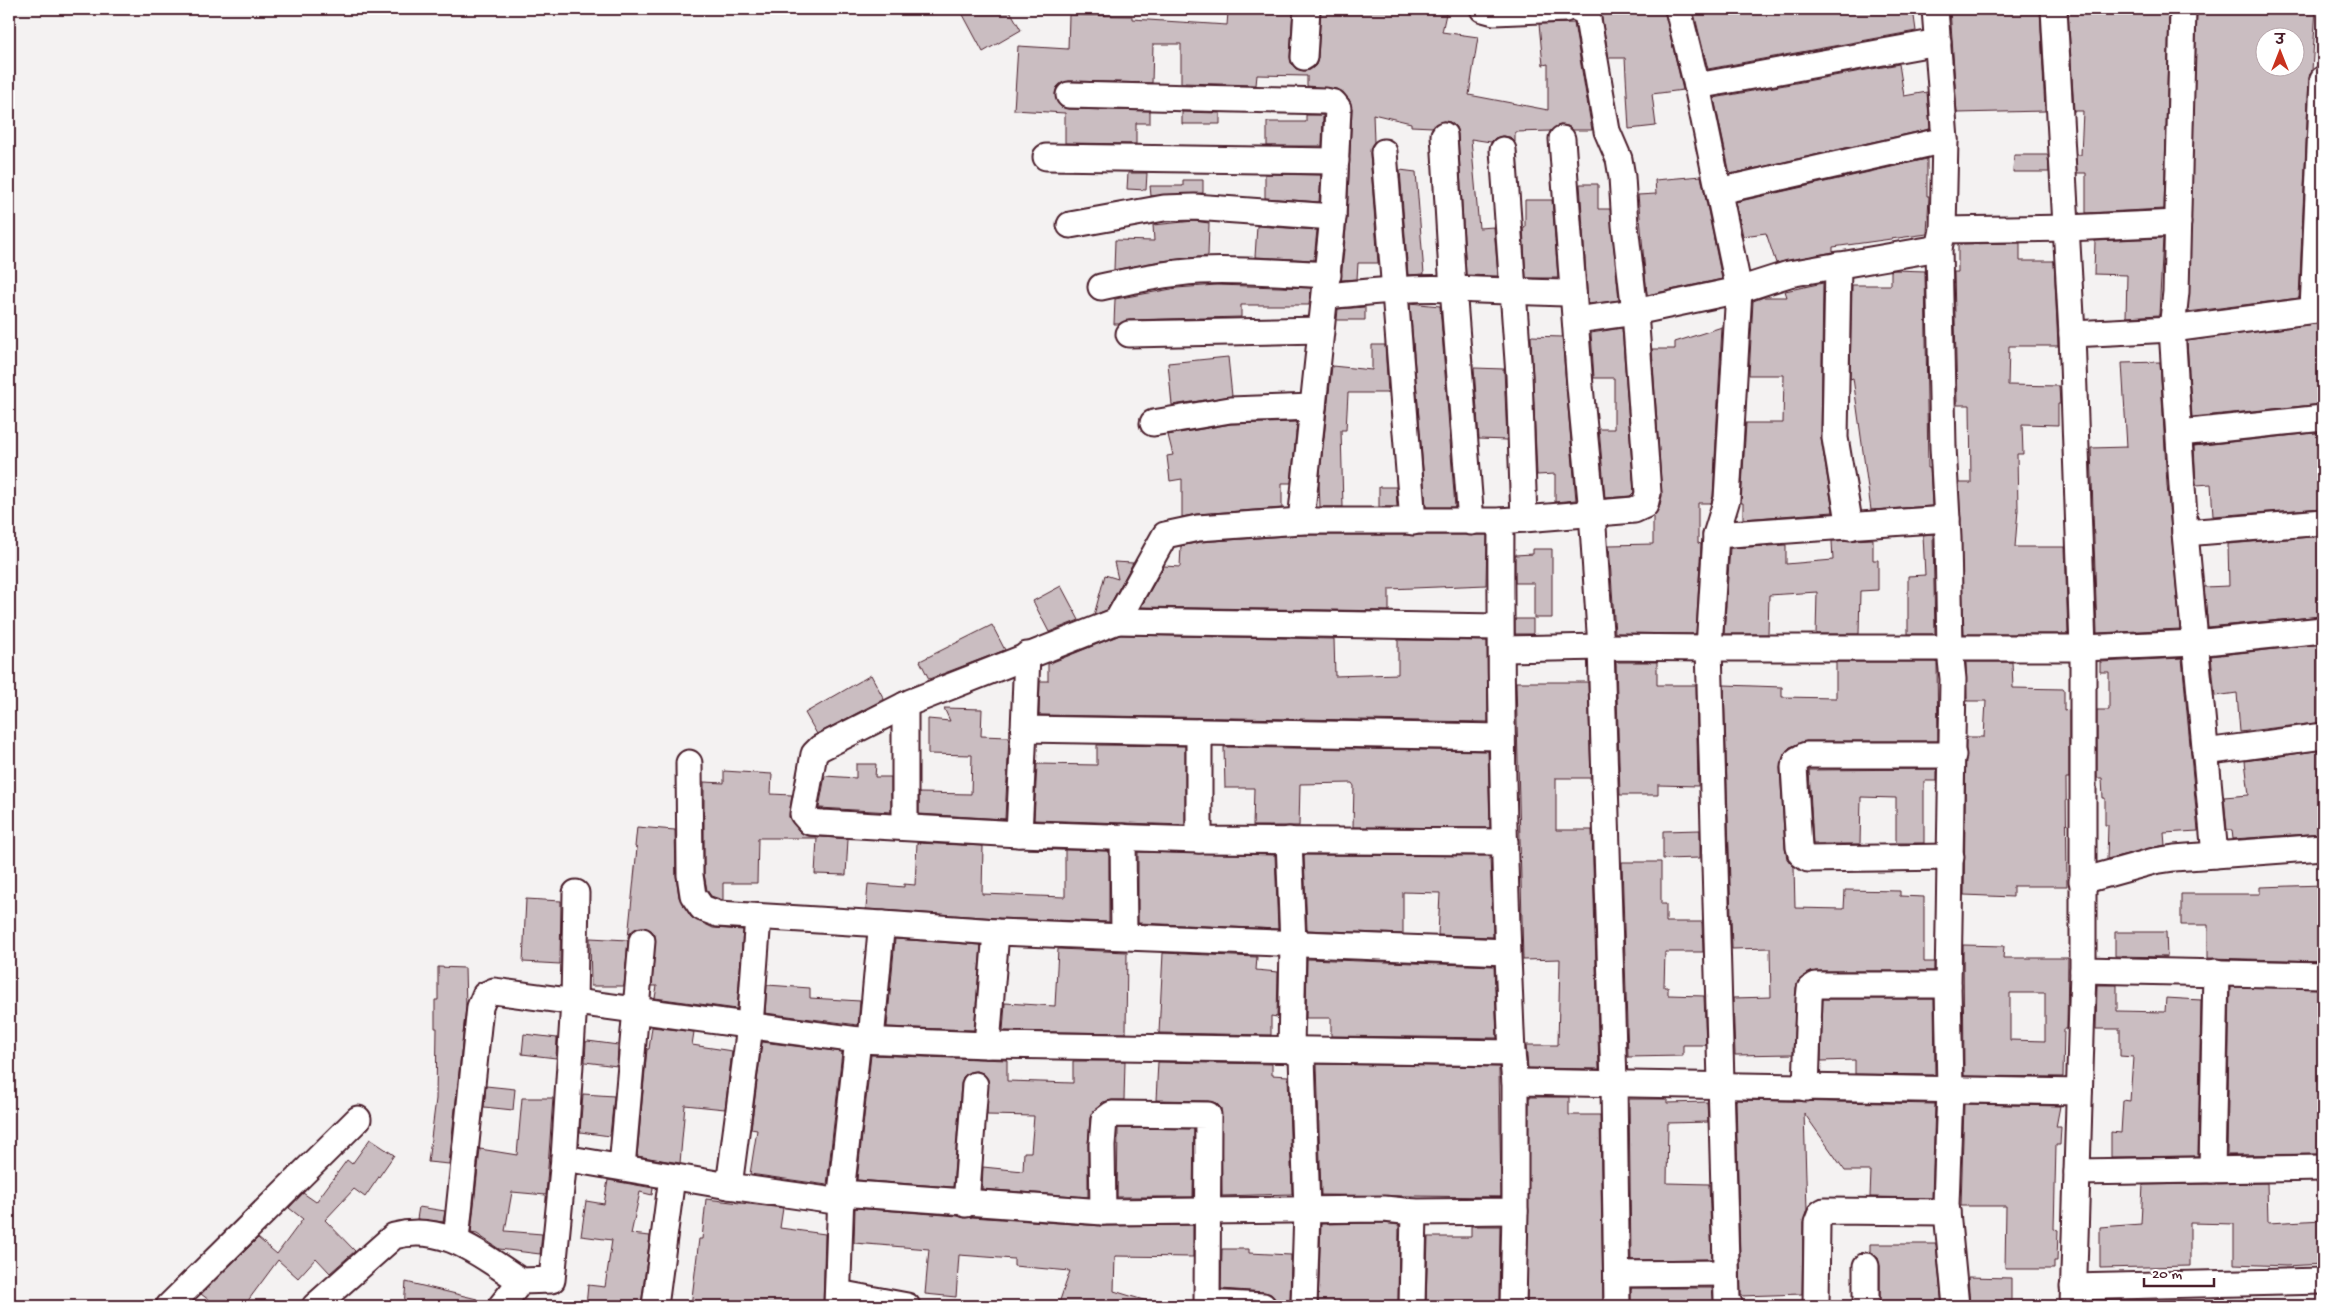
<svg xmlns="http://www.w3.org/2000/svg" width="2332" height="1315" viewBox="0 0 2332 1315" font-family="'Gochi Hand','Playpen Sans Deva',sans-serif">
  <style>
    .building { fill: #cabdc1; stroke: #4a1f2b; fill-rule: evenodd }
    .lines { fill: none; stroke-linecap: round; stroke-linejoin: round }
    .street-casing { stroke: #4a1f2b; stroke-width: 29 }
    .street { stroke: #fff; stroke-width: 25 }
  </style>
  <rect width="100%" height="100%" fill="#f4f2f2"/>
  <filter id="ink" filterUnits="userSpaceOnUse"><feTurbulence type="fractalNoise" baseFrequency=".02" numOctaves="2"/><feDisplacementMap in="SourceGraphic" scale="10" xChannelSelector="R" yChannelSelector="G"/><feConvolveMatrix kernelMatrix="1 2 1 2 8 2 1 2 1" color-interpolation-filters="sRGB"/></filter>
  <g filter="url(#ink)">
    <g class="building">
      <polygon points="960,9 1009,9 1021,30 983,52"/>
      <polygon points="1250,9 1293,9 1290,57 1291,63 1296,69 1304,71 1310,70 1316,65 1318,58 1321,9 1447,9 1442,32 1478,37 1469,95 1548,110 1548,64 1543,65 1539,24 1574,23 1592,130 1573,130 1568,126 1560,125 1551,131 1515,132 1515,142 1510,137 1502,136 1495,138 1491,142 1471,139 1479,228 1494,227 1498,276 1466,275 1458,134 1456,127 1450,122 1443,121 1433,127 1411,126 1411,123 1373,114 1374,142 1370,153 1378,263 1358,263 1357,279 1341,280 1347,218 1352,109 1349,99 1338,89 1307,86 1307,76 1257,75 1256,85 1181,83 1181,44 1153,44 1152,83 1069,81 1062,83 1057,87 1055,94 1057,102 1061,107 1068,109 1150,111 1150,123 1136,123 1136,144 1065,143 1065,113 1014,110 1018,46 1068,49 1069,15 1132,16 1132,19 1227,25 1228,12 1250,13"/>
      <polygon points="1600,9 1664,9 1683,90 1652,94 1656,126 1629,129 1625,58 1609,58"/>
      <polygon points="1693,9 1913,9 1916,31 1708,69"/>
      <polygon points="1950,9 2040,9 2045,111 1957,113"/>
      <polygon points="2068,9 2169,9 2164,209 2086,213 2086,173 2077,173 2076,155 2081,155 2083,111 2074,111"/>
      <path d="M2197 9H2316L2312 70 2309 78 2299 298 2188 312ZM2264 38H2294V68H2264Z"/>
      <polygon points="1899,64 1904,96 1927,92 1930,129 1730,174 1714,98"/>
      <polygon points="1182,112 1220,113 1220,124 1182,124"/>
      <polygon points="1306,115 1323,115 1322,146 1267,146 1267,122 1306,122"/>
      <polygon points="2014,155 2048,155 2049,172 2013,172"/>
      <polygon points="1927,159 1927,196 1929,196 1927,234 1833,247 1833,252 1776,263 1766,233 1743,236 1736,202"/>
      <polygon points="1400,170 1416,172 1424,274 1408,275"/>
      <polygon points="1128,173 1147,173 1146,190 1127,189"/>
      <polygon points="1265,174 1321,175 1319,202 1265,198"/>
      <polygon points="1701,176 1722,279 1647,295 1638,195 1656,194 1655,180"/>
      <polygon points="1183,180 1203,180 1203,193 1151,196 1150,186 1183,186"/>
      <polygon points="1580,184 1598,184 1598,209 1610,209 1619,300 1588,304"/>
      <polygon points="1525,200 1552,200 1558,278 1526,278 1523,227 1525,227"/>
      <polygon points="1194,221 1209,223 1208,256 1161,261 1114,270 1115,240 1154,241 1153,225"/>
      <polygon points="1257,226 1317,230 1314,260 1255,257"/>
      <polygon points="2163,238 2159,315 2126,317 2127,275 2094,274 2095,241"/>
      <polygon points="2020,243 2020,261 2054,261 2058,346 2009,346 2008,385 2059,386 2060,404 2058,404 2058,425 2022,424 2023,454 2017,454 2018,510 2015,547 2065,547 2068,634 1964,634 1959,483 1971,483 1970,405 1957,405 1954,272 1958,272 1958,244"/>
      <polygon points="1894,270 1925,271 1928,468 1930,468 1932,506 1871,510 1853,378 1850,379 1852,285 1891,285 1891,271"/>
      <polygon points="1823,283 1821,438 1833,512 1743,519 1743,503 1741,503 1746,423 1783,423 1784,375 1749,375 1753,301 1764,297 1787,297 1785,291"/>
      <polygon points="1216,285 1311,288 1309,305 1241,305 1241,317 1129,320 1119,324 1114,324 1115,299 1177,288"/>
      <polygon points="1410,303 1440,306 1455,507 1426,507"/>
      <polygon points="1365,307 1365,320 1337,320 1338,309"/>
      <polygon points="2323,323 2323,404 2192,417 2187,341"/>
      <polygon points="1722,327 1713,496 1711,503 1698,503 1698,543 1701,544 1696,634 1615,633 1609,545 1653,544 1653,516 1659,509 1662,496 1652,349 1675,349 1675,342"/>
      <polygon points="1622,328 1634,492 1630,496 1605,498 1599,429 1614,429 1614,378 1594,378 1591,333"/>
      <polygon points="1531,336 1562,337 1576,500 1555,502 1555,474 1537,475"/>
      <polygon points="1372,345 1385,345 1388,393 1348,393 1346,430 1341,430 1343,507 1320,507 1319,483 1332,366 1372,370"/>
      <polygon points="1228,357 1232,396 1172,405 1168,363"/>
      <polygon points="2160,362 2167,485 2180,629 2097,633 2091,448 2127,447 2122,363"/>
      <polygon points="1474,368 1504,369 1507,440 1479,439"/>
      <polygon points="1297,422 1291,483 1282,483 1282,508 1197,514 1182,517 1182,479 1170,481 1167,456 1173,455 1168,435 1231,424"/>
      <polygon points="2323,432 2323,508 2213,516 2211,484 2196,485 2194,446"/>
      <polygon points="1379,487 1396,487 1397,507 1379,507"/>
      <polygon points="1933,534 1935,634 1908,634 1908,576 1925,575 1923,535"/>
      <polygon points="1301,535 1487,535 1486,585 1389,589 1389,611 1141,607 1164,566 1180,567 1181,546 1200,542"/>
      <polygon points="2323,536 2323,616 2208,627 2204,587 2229,586 2228,544"/>
      <polygon points="1873,539 1873,560 1878,560 1878,590 1860,591 1859,634 1816,634 1817,592 1769,595 1768,634 1724,634 1730,548 1786,545 1786,564 1833,560 1832,541"/>
      <polygon points="1533,549 1552,549 1552,618 1534,618 1534,583 1515,583 1515,555 1533,554"/>
      <polygon points="1114,562 1133,563 1107,610 1094,615 1105,575 1118,579"/>
      <polygon points="1061,586 1079,620 1049,632 1033,601"/>
      <rect x="1515" y="619" width="18" height="15"/>
      <polygon points="992,625 1005,650 929,679 920,661"/>
      <polygon points="1120,635 1334,639 1335,676 1398,674 1398,640 1487,641 1488,722 1039,715 1040,681 1048,681 1048,664"/>
      <polygon points="2323,644 2323,722 2240,732 2237,693 2215,696 2211,656"/>
      <polygon points="2182,658 2198,831 2164,833 2165,845 2107,859 2108,825 2105,825 2105,798 2103,798 2102,778 2097,778 2097,710 2109,710 2109,672 2100,672 2100,662"/>
      <polygon points="1616,662 1657,662 1657,685 1696,685 1698,786 1658,785 1658,795 1620,795"/>
      <polygon points="1836,662 1937,662 1938,741 1806,741 1790,747 1784,754 1780,768 1785,848 1787,859 1794,867 1795,908 1844,909 1845,890 1900,891 1900,896 1924,897 1924,962 1934,962 1934,971 1816,971 1809,973 1798,981 1796,988 1793,1054 1735,1055 1733,998 1771,997 1770,948 1732,949 1724,685 1782,687 1782,697 1836,698"/>
      <polygon points="1966,662 2012,662 2013,688 2064,689 2064,711 2069,710 2069,778 2066,778 2067,886 2013,886 2013,897 1964,895 1966,737 1984,737 1986,701 1967,701"/>
      <polygon points="871,675 884,699 817,734 805,713"/>
      <polygon points="1516,682 1588,682 1591,778 1556,778 1556,830 1592,830 1599,1069 1528,1068 1526,1045 1558,1045 1560,959 1523,960"/>
      <polygon points="944,708 982,709 981,736 1009,737 1005,819 919,814 919,793 971,794 972,755 928,754 928,719 950,721"/>
      <polygon points="1097,745 1185,746 1185,825 1034,820 1037,764 1097,765"/>
      <polygon points="1224,747 1488,751 1490,828 1353,827 1354,786 1352,783 1300,784 1299,826 1253,826 1254,788 1225,788"/>
      <polygon points="2323,750 2323,833 2233,839 2232,830 2227,830 2224,797 2249,795 2245,761"/>
      <polygon points="856,764 876,764 875,777 891,777 891,812 819,808 825,776 856,778"/>
      <polygon points="1937,769 1937,781 1924,781 1924,843 1896,843 1896,798 1861,797 1860,844 1813,844 1809,770"/>
      <polygon points="724,771 772,774 771,794 792,795 789,817 799,831 809,836 848,839 846,875 815,874 817,838 758,838 757,883 723,883 723,900 711,896 707,890 704,874 704,782 724,783"/>
      <polygon points="637,827 675,830 676,875 679,897 691,917 713,928 743,930 737,1009 655,998 657,986 652,986 655,935 651,930 643,927 636,928 628,938 637,848 635,847"/>
      <polygon points="1700,830 1700,858 1663,859 1663,831"/>
      <polygon points="917,843 983,846 982,894 1065,897 1065,850 1027,849 1109,851 1109,922 997,918 866,909 868,884 904,887 904,884 915,885"/>
      <polygon points="1138,852 1275,855 1278,929 1138,923"/>
      <polygon points="1304,855 1490,856 1493,937 1438,935 1440,893 1403,892 1403,934 1307,930"/>
      <polygon points="1622,862 1661,862 1661,904 1666,904 1666,922 1702,922 1703,952 1665,952 1664,987 1668,987 1668,995 1704,996 1706,1045 1683,1045 1683,1056 1628,1057"/>
      <polygon points="2323,885 2323,961 2208,958 2208,925 2181,925 2181,894 2260,894 2260,887"/>
      <polygon points="526,899 561,901 560,964 523,962"/>
      <polygon points="2115,932 2166,932 2167,957 2115,956"/>
      <polygon points="590,938 628,940 624,986 591,986"/>
      <polygon points="895,939 981,945 974,1030 887,1027"/>
      <path d="M1963 945 2004 946 2003 958H2068L2067 1029H2064L2063 1077 1964 1076ZM2010 993H2045V1041L2010 1040Z"/>
      <polygon points="1058,949 1127,952 1126,1033 1003,1031 1005,1003 1055,1006"/>
      <polygon points="1163,953 1257,957 1256,970 1278,972 1277,1017 1271,1016 1271,1035 1159,1033"/>
      <polygon points="1307,959 1494,966 1497,1038 1331,1036 1331,1018 1306,1018"/>
      <polygon points="438,967 465,968 466,1007 449,1164 428,1162 436,1099 437,1028 435,1028 435,1000 438,1000"/>
      <polygon points="767,985 810,988 810,998 860,1001 858,1025 765,1013"/>
      <polygon points="2097,985 2117,985 2117,1011 2165,1012 2166,998 2201,1000 2198,1156 2111,1157 2111,1132 2121,1133 2123,1100 2130,1101 2133,1057 2120,1056 2120,1029 2096,1029"/>
      <polygon points="2230,987 2323,989 2323,1090 2321,1090 2319,1141 2323,1141 2323,1154 2227,1155"/>
      <polygon points="1823,999 1934,999 1935,1075 1855,1074 1855,1060 1821,1061"/>
      <polygon points="652,1027 694,1032 692,1045 732,1051 725,1109 685,1105 680,1163 637,1156 647,1049 649,1049"/>
      <polygon points="524,1034 557,1038 556,1058 522,1054"/>
      <polygon points="588,1041 618,1045 617,1066 585,1062 586,1042"/>
      <polygon points="762,1042 842,1052 827,1185 750,1174 757,1130 751,1129"/>
      <polygon points="871,1055 1007,1060 1007,1081 1073,1083 1073,1061 1125,1061 1124,1100 1112,1100 1103,1102 1092,1113 1090,1118 1088,1145 1088,1197 982,1189 983,1167 1023,1171 1024,1152 1031,1152 1034,1116 987,1115 988,1079 983,1073 976,1071 969,1072 963,1077 961,1084 953,1187 857,1180"/>
      <polygon points="1158,1062 1272,1064 1272,1075 1288,1076 1292,1194 1222,1196 1221,1108 1216,1103 1208,1101 1156,1100"/>
      <polygon points="1317,1064 1499,1067 1501,1197 1321,1195"/>
      <polygon points="486,1086 515,1089 513,1110 484,1107"/>
      <polygon points="583,1094 614,1096 610,1136 580,1132"/>
      <polygon points="1529,1097 1569,1097 1569,1115 1600,1115 1603,1306 1527,1306"/>
      <polygon points="522,1098 553,1098 546,1195 512,1192 505,1231 542,1234 540,1254 499,1249 477,1234 471,1233 480,1149 517,1155"/>
      <polygon points="1629,1099 1667,1099 1667,1103 1707,1102 1708,1122 1668,1123 1667,1183 1709,1184 1712,1259 1631,1260"/>
      <polygon points="1736,1100 1935,1104 1932,1198 1870,1197 1871,1171 1845,1171 1804,1113 1807,1210 1803,1223 1802,1294 1741,1296"/>
      <polygon points="1964,1104 2060,1106 2056,1127 2061,1127 2060,1145 2056,1145 2054,1229 2058,1230 2057,1261 2054,1261 2054,1269 2005,1269 2006,1206 1961,1206"/>
      <polygon points="1118,1128 1194,1129 1193,1197 1117,1197"/>
      <polygon points="370,1139 394,1155 365,1197 354,1189 325,1220 355,1251 330,1273 316,1258 298,1278 278,1260 244,1306 217,1306 201,1294 258,1238 277,1254 303,1219 289,1208 303,1193 316,1202 347,1160 352,1164"/>
      <polygon points="608,1180 653,1188 652,1195 640,1192 631,1234 650,1236 641,1306 586,1306 588,1285 605,1287 612,1240 581,1236 586,1201 604,1204"/>
      <polygon points="2267,1183 2268,1223 2323,1220 2323,1264 2286,1266 2234,1264 2234,1224 2190,1223 2190,1266 2100,1268 2100,1227 2141,1224 2143,1185"/>
      <polygon points="706,1199 783,1208 780,1228 825,1234 823,1306 691,1306 699,1239 702,1239"/>
      <polygon points="419,1207 445,1211 443,1222 417,1219"/>
      <polygon points="855,1208 958,1216 965,1218 972,1217 1102,1226 1193,1225 1193,1257 1115,1256 1114,1291 1150,1302 1150,1306 1058,1306 1070,1271 1014,1266 1014,1259 959,1255 956,1297 925,1294 929,1249 854,1243"/>
      <polygon points="1383,1223 1399,1225 1398,1306 1318,1306 1321,1224"/>
      <polygon points="1471,1226 1500,1226 1499,1305 1426,1304 1428,1237 1471,1237"/>
      <polygon points="1870,1244 1936,1244 1942,1306 1880,1306 1880,1266 1878,1258 1870,1253"/>
      <polygon points="1222,1249 1249,1249 1249,1253 1291,1255 1290,1304 1277,1304 1271,1294 1264,1292 1221,1289"/>
      <polygon points="1968,1277 2011,1278 2011,1306 1970,1306"/>
      <polygon points="406,1282 477,1299 476,1306 404,1306"/>
      <polygon points="1631,1288 1712,1288 1714,1306 1631,1306"/>
    </g>
    <g class="lines">
      <defs>
        <g id="street">
          <polyline points="1483,9 1494,12 1565,9"/>
          <polyline points="2054,9 2072,334 2083,648 2083,970 2073,1306"/>
          <polyline points="2183,9 2176,292 2172,329 2185,533 2215,855"/>
          <polyline points="1304,57 1307,9"/>
          <polyline points="1697,86 1938,42"/>
          <polyline points="1069,95 1325,101 1334,103 1338,108 1333,217 1301,521"/>
          <polyline points="1444,135 1452,274 1471,522"/>
          <polyline points="1562,139 1580,386 1592,512 1601,647 1614,1084 1617,1306"/>
          <polyline points="1384,152 1413,522"/>
          <polyline points="1046,157 1336,161"/>
          <polyline points="1719,191 1945,140"/>
          <polyline points="1070,225 1164,208 1194,207 1333,217"/>
          <polyline points="1943,230 2067,228 2178,223"/>
          <polyline points="1838,265 1835,438 1850,527"/>
          <path d="M1101 287C1134 280 1167 273 1200 271 1243 269 1286 273 1328 275"/>
          <path d="M1326 296C1368 292 1411 287 1453 289 1493 290 1533 293 1573 293"/>
          <polyline points="2313,310 2323,79"/>
          <polyline points="1576,320 1635,312 1739,290 1789,274 1939,248"/>
          <polyline points="1129,334 1320,330"/>
          <polyline points="2072,334 2172,329 2323,309"/>
          <polyline points="1153,423 1230,410 1313,407"/>
          <polyline points="2180,433 2323,418"/>
          <polyline points="1524,519 1634,510 1645,505 1648,493 1635,312 1625,225 1622,177 1619,159 1607,131 1587,13 1579,9"/>
          <polyline points="2185,533 2323,522"/>
          <polyline points="1716,535 1947,519"/>
          <polyline points="1117,621 1500,627"/>
          <polyline points="1502,649 1601,647 1709,648 1716,535 1727,499 1739,290 1697,86 1678,9"/>
          <polyline points="1027,655 1024,729 1502,737"/>
          <polyline points="905,705 905,827"/>
          <polyline points="1024,729 1019,834 822,823 810,822 803,814 814,754 820,748 911,702 1117,621 1165,535 1198,528 1301,521 1501,521"/>
          <polyline points="2205,752 2323,736"/>
          <polyline points="689,763 690,875 693,895 702,908 718,914 883,924"/>
          <polyline points="1019,834 1199,840 1505,842"/>
          <polyline points="1123,837 1124,936"/>
          <polyline points="1199,840 1199,732"/>
          <polyline points="1289,840 1293,944 1291,1050 1302,1056 1307,1211 1304,1306"/>
          <polyline points="1951,857 1808,859 1801,854 1799,847 1794,767 1797,760 1806,755 1953,755"/>
          <polyline points="2082,881 2154,861 2174,858 2323,847"/>
          <polyline points="2083,970 2323,975"/>
          <polyline points="858,1040 841,1193 1103,1212 1384,1209 1414,1212 1515,1211 1515,1082 1512,1053"/>
          <polyline points="871,1040 881,931 883,924 996,932 1507,952"/>
          <polyline points="987,1045 996,932"/>
          <polyline points="1515,1082 2079,1092"/>
          <polyline points="1806,1088 1809,999 1810,989 1816,985 1948,985"/>
          <polyline points="564,1158 574,1002 576,893"/>
          <polyline points="622,1167 642,941"/>
          <polyline points="2212,1170 2216,972"/>
          <polyline points="2077,1172 2323,1168"/>
          <polyline points="729,1186 842,1202"/>
          <polyline points="966,1204 975,1085"/>
          <polyline points="1103,1212 1102,1145 1104,1120 1112,1114 1208,1115 1207,1306"/>
          <polyline points="1947,1212 1956,1306"/>
          <path d="M456 1240 480 1007 485 995 494 991 858 1040 987 1045 1512 1053C1504 876 1500 698 1501 521L1524 519 1519 375 1503 150"/>
          <polyline points="1866,1266 1866,1306"/>
          <polyline points="1617,1274 1726,1273"/>
          <polyline points="2073,1287 2323,1281"/>
          <polyline points="838,1293 907,1306"/>
          <polyline points="1207,1303 1263,1306"/>
          <polyline points="169,1306 358,1119"/>
          <path d="M315 1306 394 1236C445 1223 480 1255 521 1281"/>
          <polyline points="501,1306 521,1281 552,1280 564,1158 729,1186 750,1026 758,917"/>
          <polyline points="655,1306 672,1177"/>
          <polyline points="837,1306 841,1193"/>
          <polyline points="1412,1306 1414,1212"/>
          <polyline points="1513,1306 1515,1211"/>
          <polyline points="1730,1306 1727,1299 1709,648 2083,648 2195,643 2323,630"/>
          <polyline points="1816,1306 1817,1223 1821,1213 1824,1211 1947,1212 1946,1205 1950,1090 1948,985 1953,679 1950,650 1948,538 1943,447 1939,248 1943,230 1945,140 1935,9"/>
        </g>
      </defs>
      <use href="#street" class="street-casing"/>
      <use href="#street" class="street"/>
    </g>
  </g>
  <rect width="2332" height="1315" fill="none" stroke="#fff" stroke-width="30"/>
  <rect x="15" y="15" width="2302" height="1285" fill="none" stroke="#4a1f2b" stroke-width="2" filter="url(#ink)"/>
  <g transform="translate(2280 52)"><circle r="24" fill="#ffffff" stroke="#b7a5aa"/>
  <path d="M0-4L9 19L0 12L-9 19Z" fill="#c8321e"/>
  <text y="-8" font-size="14" font-weight="bold" text-anchor="middle" fill="#4a1f2b">उ</text>
  </g>
  <path d="M2144 1278v8h70v-8" fill="none" stroke="#4a1f2b" stroke-width="2.5"/>
  <text x="2152" y="1278" font-size="15" fill="#4a1f2b" stroke="#ffffff" stroke-width="4" paint-order="stroke">20 m</text>
</svg>
